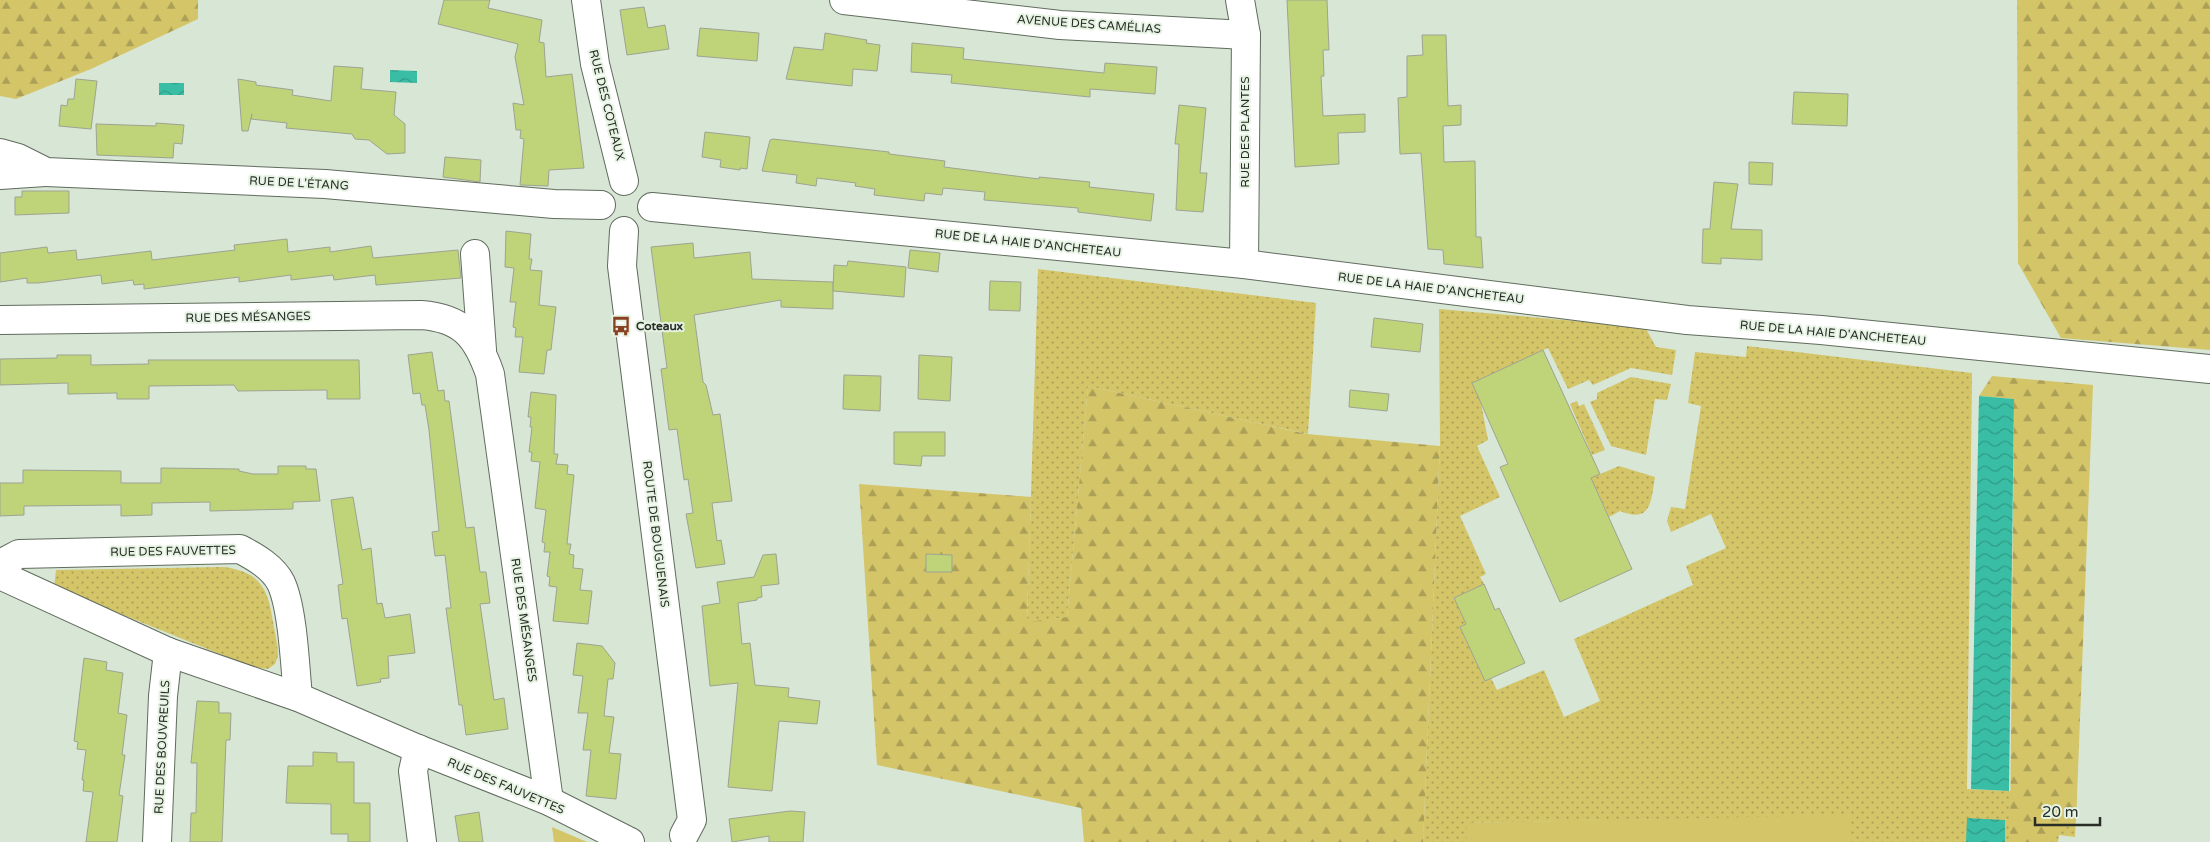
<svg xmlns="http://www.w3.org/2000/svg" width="2210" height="842" viewBox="0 0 2210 842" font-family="'Varela Round',sans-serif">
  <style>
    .grass { fill: url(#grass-dots) }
    .forest { fill: url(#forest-firs) }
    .park { fill: #d4c569 }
    .water { fill: url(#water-waves) }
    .building { fill: #bfd479; stroke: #9ea391 }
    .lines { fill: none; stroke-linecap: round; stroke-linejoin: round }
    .minor-casing { stroke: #606c5d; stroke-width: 30 }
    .minor { stroke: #fff; stroke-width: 28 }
    .labels { text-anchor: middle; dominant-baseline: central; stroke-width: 4; stroke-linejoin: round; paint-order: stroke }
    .street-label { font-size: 12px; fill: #282d27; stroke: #e6f3e2 }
    .poi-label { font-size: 12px; font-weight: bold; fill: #282d27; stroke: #e6f3e2; text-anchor: start }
  </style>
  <defs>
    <pattern id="grass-dots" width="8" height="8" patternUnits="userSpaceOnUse" patternTransform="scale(1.25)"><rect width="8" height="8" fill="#d4c569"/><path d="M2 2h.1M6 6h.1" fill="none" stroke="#aca056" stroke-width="1.8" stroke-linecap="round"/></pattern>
    <pattern id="forest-firs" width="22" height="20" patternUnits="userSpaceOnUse" patternTransform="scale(1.25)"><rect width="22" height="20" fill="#d4c569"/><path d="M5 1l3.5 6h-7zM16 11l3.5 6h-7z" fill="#aca056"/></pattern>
    <pattern id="water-waves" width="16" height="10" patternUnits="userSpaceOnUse" patternTransform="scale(1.25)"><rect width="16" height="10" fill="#39bea5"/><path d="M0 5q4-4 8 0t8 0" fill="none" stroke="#309b86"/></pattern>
  </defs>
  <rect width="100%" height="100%" fill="#d8e6d5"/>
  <g class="grass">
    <polygon points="1038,269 1316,303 1308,434 1088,386 1067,617 1027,623"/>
    <polygon points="1439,309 1645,327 1656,347 1676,350 1672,375 1631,368 1593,385 1589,380 1568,389 1548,348 1472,383 1481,403 1488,440 1477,446 1500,497 1460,516 1486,574 1480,577 1484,584 1454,598 1466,624 1460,627 1485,681 1491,678 1497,690 1544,670 1564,717 1600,701 1574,639 1693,585 1686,566 1726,548 1711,514 1671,532 1667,521 1671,507 1685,509 1701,406 1688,403 1695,352 1746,357 1747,346 1972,373 1967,789 2009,791 2077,790 2075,837 2059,835 2058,842 1850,842 1850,816 1467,823 1467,842 1423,842 1440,446"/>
    <polygon points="1631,377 1671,384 1667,400 1655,399 1646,455 1611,446 1590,402 1597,399 1597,393"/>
    <polygon points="1577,401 1579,406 1584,404 1605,450 1592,455 1570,404"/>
    <path d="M1619 466 1655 477C1651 500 1652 524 1620 511L1609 517 1591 478Z"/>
    <path d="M224 567C260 572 268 588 273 622 275 633 278 645 278 656L275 664 268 669 252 667 54 587 56 570Z"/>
  </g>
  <g class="forest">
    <polygon points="0,0 198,0 198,19 91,69 16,99 0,96"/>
    <polygon points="2017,0 2210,0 2210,350 2061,338 2018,263"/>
    <polygon points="1992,376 2093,385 2076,822 2051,835 2051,842 2010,842 2014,399 1979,396"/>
    <polygon points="1088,386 1307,434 1440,446 1423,842 1084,842 1081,808 877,765 859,484 1031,497 1027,622 1067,617"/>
  </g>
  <g class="park">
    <polygon points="1850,815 1850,842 1467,842 1467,823"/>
    <polygon points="552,827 587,842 554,842"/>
  </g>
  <g class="water">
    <polygon points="390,70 417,71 417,83 390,82"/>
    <rect x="159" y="83" width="25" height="12"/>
    <polygon points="1979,396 2014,399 2009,791 1971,789"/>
    <polygon points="1967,818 2005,820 2005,842 1966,842"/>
  </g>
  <g class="building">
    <polygon points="444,0 490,0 488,8 542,20 539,42 544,43 546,77 572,74 584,168 549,170 548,186 520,185 524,139 520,138 521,130 516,130 513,103 524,105 515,57 518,44 438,24"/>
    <polygon points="1287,0 1327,0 1329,50 1323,50 1324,76 1321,76 1323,116 1365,114 1365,132 1338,133 1339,164 1295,167"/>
    <polygon points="644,7 648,28 665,25 669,49 627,55 620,10"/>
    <polygon points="700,28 759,33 757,61 697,56"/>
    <polygon points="825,33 867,40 866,43 880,45 877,71 853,69 852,86 786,79 794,47 823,50"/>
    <polygon points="1422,35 1446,35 1448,106 1461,105 1461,125 1443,126 1444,162 1475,161 1476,237 1481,237 1483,268 1444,264 1443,250 1428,249 1421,153 1400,154 1398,98 1407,97 1407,56 1423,55"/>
    <polygon points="912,43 964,48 963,59 1104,73 1105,63 1157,67 1155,94 1090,89 1090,97 951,83 952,75 911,72"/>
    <polygon points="334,66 363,68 361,89 396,92 394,115 405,124 405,153 387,154 369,140 355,139 352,134 286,128 287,123 251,119 252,114 248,131 242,131 238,79 256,82 256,85 293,90 292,95 331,101"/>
    <polygon points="76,79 97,81 91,129 59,126 61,105 67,106 68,99 74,99"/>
    <polygon points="1794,92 1848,94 1847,126 1792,124"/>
    <polygon points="1179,105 1206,108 1200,173 1207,173 1203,212 1176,210 1179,144 1175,144"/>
    <polygon points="156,123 184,125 182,144 174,143 173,158 97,155 96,124 156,126"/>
    <polygon points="705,132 750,137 747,169 740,168 740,170 720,167 721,160 702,157"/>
    <polygon points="773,139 889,152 889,154 945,161 944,167 1039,179 1039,177 1090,182 1089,187 1154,194 1151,221 1078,212 1078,208 984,200 985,192 943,188 942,195 925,193 924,201 874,195 875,189 855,186 856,183 817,178 816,186 796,183 797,175 762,171 770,140"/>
    <polygon points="445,157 481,160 480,182 443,177"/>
    <polygon points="1749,162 1773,163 1772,185 1749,184"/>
    <polygon points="1714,182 1738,184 1731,229 1762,230 1762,260 1721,258 1721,264 1702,263 1703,229 1710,229"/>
    <polygon points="22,191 69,191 69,213 15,215 15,197 22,197"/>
    <polygon points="506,231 531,234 529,259 532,259 530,270 542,271 539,305 556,307 551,350 547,350 544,374 519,372 523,337 515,337 516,328 513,327 516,302 510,302 514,268 505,267"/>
    <polygon points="287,239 288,252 330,247 330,252 371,246 373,258 458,250 461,278 376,285 375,275 334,280 333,275 291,280 291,275 239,282 239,277 144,289 144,284 134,285 133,280 102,284 101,275 38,283 27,283 27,278 0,282 0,253 47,247 48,253 76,250 77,260 151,251 152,260 235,250 234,245"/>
    <polygon points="693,243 694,258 750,252 752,279 833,282 833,309 781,307 781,300 694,315 703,382 706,385 713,415 720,414 732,501 712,503 717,541 721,540 725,564 696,568 686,514 693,513 688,479 684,480 677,429 669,430 661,369 667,368 651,247"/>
    <polygon points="910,250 940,253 938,272 908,268"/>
    <polygon points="848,261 906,267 904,297 833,291 834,265 847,266"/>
    <polygon points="990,281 1021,282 1020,311 989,310"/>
    <polygon points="1374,318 1423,324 1420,352 1371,347"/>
    <polygon points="1543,350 1600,474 1591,478 1632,569 1560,602 1500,467 1508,464 1472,383"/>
    <polygon points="432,352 438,391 444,390 445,401 449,401 466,528 474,527 480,572 486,572 490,603 480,604 494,700 504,698 508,729 466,735 462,705 459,705 446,608 451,608 445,555 435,556 432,532 439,531 429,430 425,405 422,405 420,393 413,394 408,355"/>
    <polygon points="57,355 91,355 91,365 149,364 148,360 359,360 360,399 327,399 327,390 238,391 234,385 149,386 149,399 117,399 117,393 68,394 68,383 0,385 0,359 57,358"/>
    <polygon points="919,355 952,357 950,401 918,399"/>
    <polygon points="844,375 881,376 880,411 843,409"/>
    <polygon points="1350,390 1389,394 1387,411 1349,407"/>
    <polygon points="531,392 556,395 554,454 558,454 556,464 568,465 567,474 574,475 567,544 571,544 569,554 574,555 573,568 583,569 580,590 592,591 588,624 553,621 557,587 549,586 550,577 547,576 550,552 544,552 545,543 542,542 546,510 535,508 540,462 531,461 532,452 529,452 532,427 530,427 531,417 528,417"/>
    <polygon points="894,432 945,432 945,456 922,456 921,466 894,464"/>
    <polygon points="278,466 306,466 306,469 316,469 320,501 293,502 293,509 210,511 210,502 152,503 152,515 121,516 121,505 24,506 24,515 0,516 0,483 23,483 23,470 121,471 121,483 161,483 161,468 239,469 239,471 253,474 278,474"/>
    <polygon points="353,497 362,550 371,548 377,604 382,603 385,618 410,614 415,653 388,656 389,678 380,679 381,682 357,686 347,618 342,619 338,585 343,584 331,500"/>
    <polygon points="776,554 779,584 761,586 762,597 757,598 757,600 738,603 742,644 750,643 755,685 789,688 788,697 820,701 817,724 779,721 772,791 728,787 738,683 710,686 702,606 720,603 717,582 754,577 763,555"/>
    <polygon points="926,554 952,555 952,572 926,572"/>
    <polygon points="1484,584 1495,610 1499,608 1525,663 1485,681 1460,627 1466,624 1454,598"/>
    <polygon points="577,643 602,646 615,663 613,679 608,679 604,716 614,717 609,753 621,754 616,799 586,796 591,750 583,750 588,713 578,713 583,676 573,675"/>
    <polygon points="84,658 107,662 106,670 123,673 118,713 127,715 122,755 125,755 119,795 123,796 117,842 86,842 93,792 83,791 84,780 82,780 86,750 77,749 78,742 74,741"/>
    <polygon points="197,701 219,702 219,713 231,713 230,740 226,740 222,842 190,842 191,813 196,813 197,763 191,763"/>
    <polygon points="313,752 337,753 337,762 354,762 354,803 370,803 370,842 348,842 348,834 331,834 331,804 286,803 288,766 313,766"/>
    <polygon points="790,811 805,812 803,842 769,842 769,836 732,842 729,819"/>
    <polygon points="479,812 483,842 459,842 455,816"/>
  </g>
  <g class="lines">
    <defs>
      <g id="minor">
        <polyline points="586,0 595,64 624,181"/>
        <polyline points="844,0 1060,25 1246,35"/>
        <polyline points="1240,0 1246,35 1244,264"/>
        <polyline points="0,153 18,158 46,172 325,184 554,204 601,205"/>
        <polyline points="0,175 45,172"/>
        <polyline points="652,207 1244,264 1687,320 1821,330 2210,369"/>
        <polyline points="624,231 622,266 692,820 684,835"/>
        <polyline points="475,254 482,350"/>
        <path d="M0 320 421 315C462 318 477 336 490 374L549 801"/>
        <path d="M0 564 19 554 240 549C255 557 273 567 281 583 293 609 295 667 298 697"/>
        <polyline points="0,575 168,652 298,697 418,749 549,801 630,842"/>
        <polyline points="418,749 413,771 422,842"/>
        <polyline points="157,842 163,696 168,652"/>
      </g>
    </defs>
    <use href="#minor" class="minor-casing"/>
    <use href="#minor" class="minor"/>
  </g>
  <defs>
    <symbol id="bus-bare" viewBox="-9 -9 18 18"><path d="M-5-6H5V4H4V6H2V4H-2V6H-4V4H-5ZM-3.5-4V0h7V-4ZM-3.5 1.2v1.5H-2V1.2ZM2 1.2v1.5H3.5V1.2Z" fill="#894023" stroke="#e6f3e2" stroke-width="2.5" paint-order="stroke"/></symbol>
  </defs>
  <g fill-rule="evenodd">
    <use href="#bus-bare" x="607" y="312" width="28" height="28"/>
  </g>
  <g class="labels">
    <g class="street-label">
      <text transform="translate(1089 24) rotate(4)">AVENUE DES CAMÉLIAS</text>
      <text transform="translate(607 105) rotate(76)">RUE DES COTEAUX</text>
      <text transform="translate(1245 132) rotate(-90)">RUE DES PLANTES</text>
      <text transform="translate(299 183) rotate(3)">RUE DE L'ÉTANG</text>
      <text transform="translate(1028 243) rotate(6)">RUE DE LA HAIE D'ANCHETEAU</text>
      <text transform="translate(1431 288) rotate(7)">RUE DE LA HAIE D'ANCHETEAU</text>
      <text transform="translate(248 317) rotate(-1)">RUE DES MÉSANGES</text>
      <text transform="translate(1833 333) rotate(5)">RUE DE LA HAIE D'ANCHETEAU</text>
      <text transform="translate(656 534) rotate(83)">ROUTE DE BOUGUENAIS</text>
      <text transform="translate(173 551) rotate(-1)">RUE DES FAUVETTES</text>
      <text transform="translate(524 620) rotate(82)">RUE DES MÉSANGES</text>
      <text transform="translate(162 747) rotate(-87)">RUE DES BOUVREUILS</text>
      <text transform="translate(506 786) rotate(23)">RUE DES FAUVETTES</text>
    </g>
    <g class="poi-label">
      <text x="636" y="326">Coteaux</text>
    </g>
  </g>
  <path d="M2035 817v8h65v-8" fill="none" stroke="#282d27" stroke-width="2.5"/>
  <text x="2042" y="817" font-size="15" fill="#282d27" stroke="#e6f3e2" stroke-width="4" paint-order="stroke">20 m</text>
</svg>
